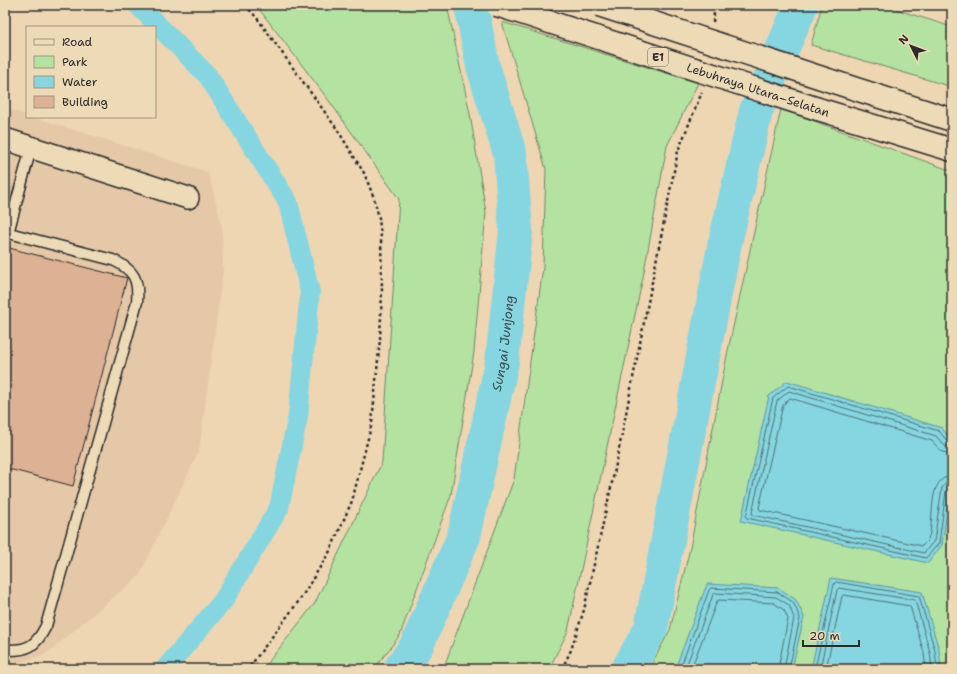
<svg xmlns="http://www.w3.org/2000/svg" width="957" height="674" viewBox="0 0 957 674" font-family="'Shantell Sans',sans-serif">
  <style>
    .built { fill: #e5c8a7 }
    .green { fill: #b4e2a1; stroke: #708666 }
    .water { fill: #85d6e0; stroke: #619298 }
    .lines { fill: none; stroke-linecap: round; stroke-linejoin: round }
    .shore { stroke: #4f6f73; stroke-width: 1 }
    .canal { stroke: #85d6e0; stroke-width: 20 }
    .river { stroke: #85d6e0; stroke-width: 34 }
    .building { fill: #dcb194; stroke: #2b2b2b }
    .service-casing { stroke: #2b2b2b; stroke-width: 13 }
    .minor-casing { stroke: #2b2b2b; stroke-width: 24 }
    .motorway-casing { stroke: #2b2b2b; stroke-width: 25 }
    .path { stroke: #2b2b2b; stroke-width: 2.5; stroke-dasharray: 3 3; stroke-linecap: butt }
    .service { stroke: #eddbb8; stroke-width: 10 }
    .minor { stroke: #eddbb8; stroke-width: 21 }
    .motorway { stroke: #eddbb8; stroke-width: 22 }
    .motorway-bridge-casing { stroke: #2b2b2b; stroke-width: 25; stroke-linecap: butt }
    .motorway-bridge { stroke: #eddbb8; stroke-width: 22 }
    .labels { text-anchor: middle; dominant-baseline: central; stroke-width: 3.5; stroke-linejoin: round; paint-order: stroke }
    .shield { fill: #eddbb8; stroke: #656055; stroke-width: 1 }
    .shield-label { font-size: 11px; font-weight: bold; fill: #2b2b2b }
    .street-label { font-size: 12px; fill: #2b2b2b; stroke: #eddbb8 }
    .water-label { font-size: 13px; font-style: italic; fill: #3d4d4f; stroke: #eddbb8 }
  </style>
  <rect width="100%" height="100%" fill="#eed6b3"/>
  <filter id="ink" filterUnits="userSpaceOnUse"><feTurbulence type="fractalNoise" baseFrequency=".025" numOctaves="2"/><feDisplacementMap in="SourceGraphic" scale="8" xChannelSelector="R" yChannelSelector="G"/><feConvolveMatrix kernelMatrix="1 2 1 2 8 2 1 2 1" color-interpolation-filters="sRGB"/></filter>
  <g filter="url(#ink)">
    <polygon class="built" points="5,108 27,115 27,117 33,117 208,172 222,226 223,271 199,451 139,576 46,654 5,668"/>
    <g class="green">
      <polygon points="256,5 447,5 470,114 486,212 474,352 451,495 400,635 374,669 263,669 315,603 382,462 399,199 327,98"/>
      <polygon points="822,5 882,5 952,27 952,87 811,45"/>
      <polygon points="502,22 698,83 667,146 643,277 568,631 549,669 440,669 445,664 514,479 543,267 546,169"/>
      <polygon points="781,109 952,171 952,669 649,669 670,630 690,548 727,355"/>
    </g>
    <g class="water">
      <polygon points="787,381 942,428 952,441 952,478 942,545 928,563 741,521 769,396"/>
      <polygon points="831,578 922,592 939,650 941,669 811,669"/>
      <polygon points="707,584 779,588 796,600 804,617 792,669 675,669"/>
    </g>
    <g class="lines">
      <g class="shore">
        <polyline points="952,443 948,442 939,431 788,386 773,398 746,517 747,518 926,558 939,543 946,491 948,488 952,487"/>
        <polyline points="952,448 945,446 936,436 789,391 777,401 752,513 753,515 924,553 934,541 942,488 946,483 952,482"/>
        <path d="M952 454 942 452 932 441 790 398 783 405 759 508 760 510 922 546C924 544 927 542 928 539 936 522 925 477 952 476"/>
        <polyline points="680,669 709,590 711,588 777,592 793,602 800,618 789,669"/>
        <polyline points="685,669 713,595 715,593 776,597 789,605 794,618 784,669"/>
        <polyline points="691,669 717,601 719,600 774,603 784,610 788,619 778,669"/>
        <polyline points="815,669 834,584 836,582 919,596 935,651 937,669"/>
        <polyline points="820,669 837,590 839,588 915,600 930,652 932,669"/>
        <polyline points="826,669 842,596 844,595 910,606 924,653 926,669"/>
      </g>
      <polyline class="canal" points="138,5 208,76 288,202 310,292 298,416 279,508 223,601 165,669"/>
      <g class="river">
        <path id="s1" d="M400 669 417 645 464 536 502 362 516 231 510 154 483 66 471 5"/>
        <polyline points="628,669 651,628 724,247 756,111 801,5"/>
      </g>
    </g>
    <polygon class="building" points="5,247 127,278 73,486 5,468"/>
    <g class="lines">
      <defs>
        <g id="service">
          <path d="M5 232 113 260C134 270 139 279 137 302L46 626C36 646 28 651 5 650"/>
          <polyline points="8,233 31,148"/>
        </g>
        <polyline id="minor" points="5,139 188,198"/>
        <g id="motorway">
          <polyline points="828,80 952,120"/>
          <polyline points="818,109 952,150"/>
        </g>
      </defs>
      <use href="#service" class="service-casing"/>
      <use href="#minor" class="minor-casing"/>
      <use href="#motorway" class="motorway-casing"/>
      <g class="path">
        <polyline points="245,5 257,18 337,129 364,173 374,198 379,218 381,238 382,290 380,339 372,423 352,501 330,551 301,598 248,669"/>
        <polyline points="713,22 715,5"/>
        <polyline points="562,669 571,650 584,610 615,469 678,151 702,92"/>
      </g>
      <use href="#service" class="service"/>
      <use href="#minor" class="minor"/>
      <use href="#motorway" class="motorway"/>
      <defs>
        <g id="motorway-bridge">
          <polyline points="497,5 818,109"/>
          <polyline points="599,5 828,80"/>
        </g>
      </defs>
      <use href="#motorway-bridge" class="motorway-bridge-casing"/>
      <use href="#motorway-bridge" class="motorway-bridge"/>
    </g>
  </g>
  <g class="labels">
    <rect class="shield" x="648" y="48" width="20" height="18" rx="3"/>
    <g class="shield-label">
      <text x="658" y="57">E1</text>
    </g>
    <g class="street-label">
      <text transform="translate(758 90) rotate(18)">Lebuhraya Utara–Selatan</text>
    </g>
    <g class="water-label">
      <text stroke="none"><textPath href="#s1" startOffset="345">Sungai Junjong</textPath></text>
    </g>
  </g>
  <rect width="957" height="674" fill="none" stroke="#eddbb8" stroke-width="20"/>
  <rect x="10" y="10" width="937" height="654" fill="none" stroke="#2b2b2b" stroke-width="1.5" filter="url(#ink)"/>
  <rect x="26" y="26" width="130" height="92" fill="#eddbb8" stroke="#9f9580"/>
  <rect x="34" y="39" width="20" height="6" fill="#eddbb8" stroke="#9f9580"/>
  <text x="62" y="46" font-size="12" fill="#2b2b2b">Road</text>
  <rect x="34" y="56" width="20" height="12" fill="#b4e2a1" stroke="#9f9580"/>
  <text x="62" y="66" font-size="12" fill="#2b2b2b">Park</text>
  <rect x="34" y="76" width="20" height="12" fill="#85d6e0" stroke="#9f9580"/>
  <text x="62" y="86" font-size="12" fill="#2b2b2b">Water</text>
  <rect x="34" y="96" width="20" height="12" fill="#dcb194" stroke="#9f9580"/>
  <text x="62" y="106" font-size="12" fill="#2b2b2b">Building</text>
  <g transform="translate(911 46) rotate(312)" stroke="#eddbb8" stroke-width="3" paint-order="stroke">
  <path d="M0-3L7 15L0 10L-7 15Z" fill="#2b2b2b"/>
  <text y="-6" font-size="11" font-weight="bold" text-anchor="middle" fill="#2b2b2b">N</text>
  </g>
  <path d="M803 640v6h56v-6" fill="none" stroke="#2b2b2b" stroke-width="2"/>
  <text x="809" y="640" font-size="12" fill="#2b2b2b" stroke="#eddbb8" stroke-width="3" paint-order="stroke">20 m</text>
</svg>
